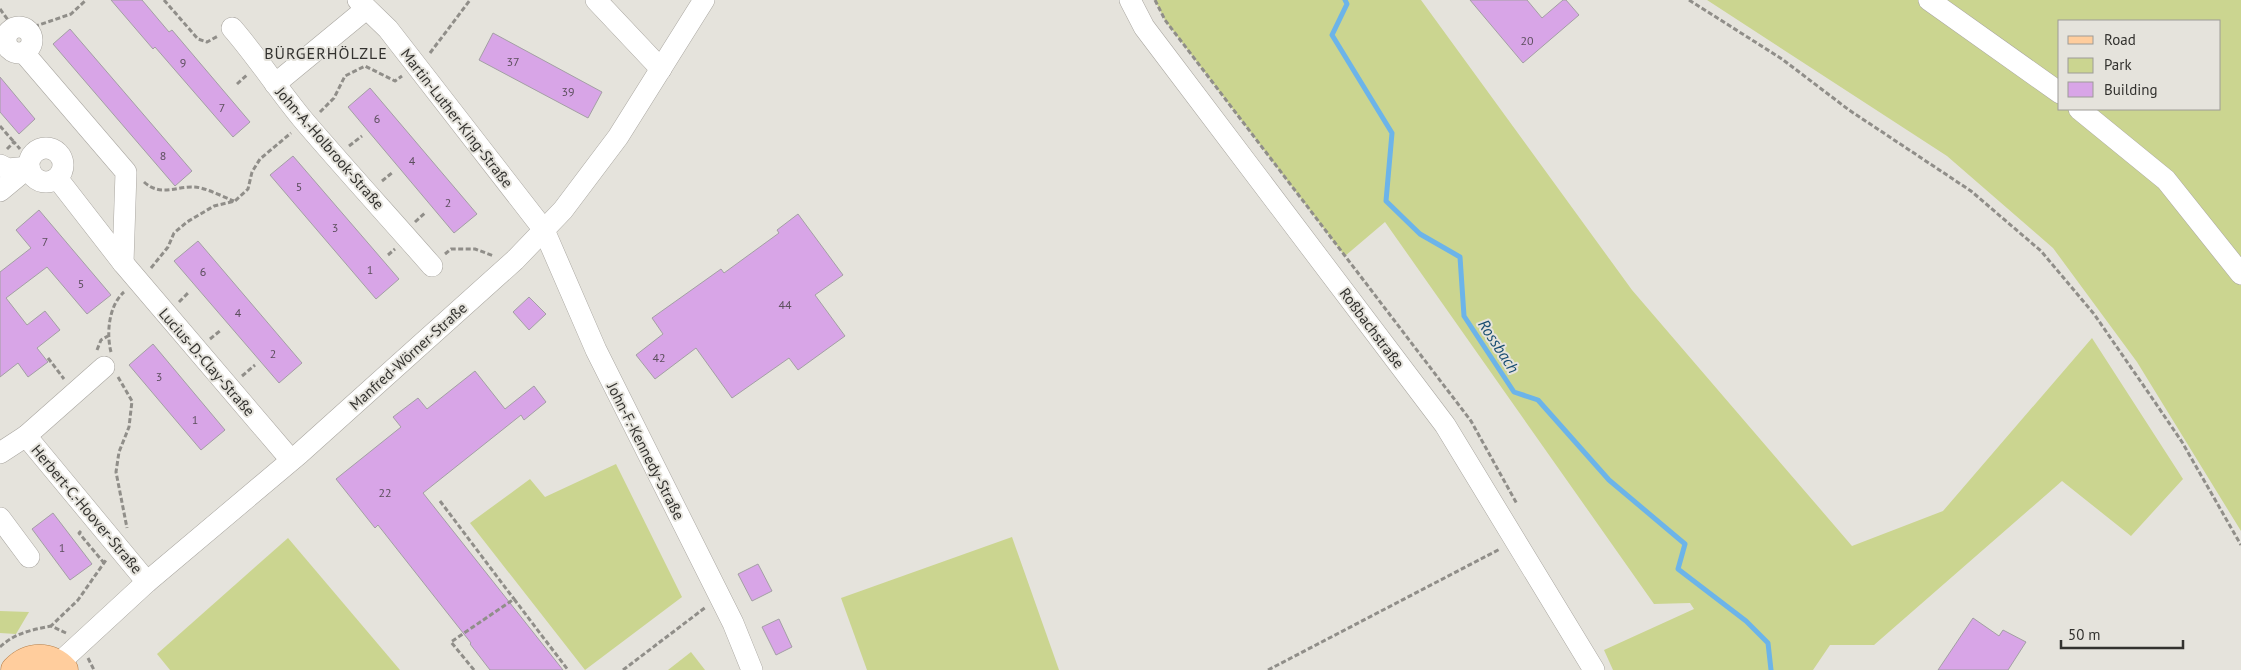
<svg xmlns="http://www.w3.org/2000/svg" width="2241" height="670" viewBox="0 0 2241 670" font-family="'PT Sans',sans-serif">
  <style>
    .green { fill: #cbd590; fill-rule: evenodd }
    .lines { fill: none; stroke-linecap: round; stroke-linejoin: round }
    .stream { stroke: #6cb4e9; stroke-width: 5 }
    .building { fill: #d8a5e7; stroke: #a39fa4 }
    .minor-casing { stroke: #aaa7a1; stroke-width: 22 }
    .major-casing { stroke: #b8814c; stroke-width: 29 }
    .path { stroke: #908e89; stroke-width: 3; stroke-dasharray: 5 2.5; stroke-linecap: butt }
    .minor { stroke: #fff; stroke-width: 21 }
    .major { stroke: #ffcd9d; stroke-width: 28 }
    .labels { text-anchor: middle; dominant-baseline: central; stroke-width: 4; stroke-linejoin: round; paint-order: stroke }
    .number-label { font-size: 12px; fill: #5c4f5d }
    .street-label { font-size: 15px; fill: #33322f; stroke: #e5e3dc }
    .neighbourhood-label { font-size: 16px; letter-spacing: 1px; fill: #33322f; stroke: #e5e3dc }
    .water-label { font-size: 16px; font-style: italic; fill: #184d71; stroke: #e5e3dc }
  </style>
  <rect width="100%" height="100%" fill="#e5e3dc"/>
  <g class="green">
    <polygon points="1155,0 1421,0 1632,290 1852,546 1943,511 2092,338 2183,479 2131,536 2062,481 1874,645 1830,645 1813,670 1613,670 1604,650 1694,609 1690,603 1654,604 1385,222 1345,256 1165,20"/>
    <path d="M1707 0H2241V531L2137 362 2053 248 1947 156ZM2060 21H2220V109H2060Z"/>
    <polygon points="616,464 682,597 585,670 470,523 530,479 545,497"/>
    <polygon points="1012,537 1059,670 867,670 841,598"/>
    <polygon points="288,538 400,670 170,670 157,654"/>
    <polygon points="0,611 29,612 16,634 0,633"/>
    <polygon points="691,652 705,670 668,670"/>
  </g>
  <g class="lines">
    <polyline class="stream" points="1345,0 1347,4 1332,35 1392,133 1386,201 1420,234 1460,257 1464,316 1514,392 1538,400 1609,480 1685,544 1678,569 1746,621 1768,643 1771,670"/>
  </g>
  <g class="building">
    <polygon points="111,0 142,0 169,32 172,30 250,122 233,137 155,47 153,49"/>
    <polygon points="1470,0 1527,0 1542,18 1563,0 1566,0 1579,15 1523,63"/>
    <polygon points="70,29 192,171 175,186 53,44"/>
    <polygon points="493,33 602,92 588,118 479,60"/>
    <polygon points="0,77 35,119 19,134 0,112"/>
    <polygon points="370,88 477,214 454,233 348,107"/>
    <polygon points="293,156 399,279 376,299 270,175"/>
    <polygon points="39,210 111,295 87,314 47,267 6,298 27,325 45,311 60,330 37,348 48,362 28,377 18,363 0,377 0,272 31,248 16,230"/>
    <polygon points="798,214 843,275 815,295 845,336 798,370 789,358 732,398 696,348 655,379 636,355 663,334 652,318 721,269 724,273 779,233 777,230"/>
    <polygon points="198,241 302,363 279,383 174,261"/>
    <polygon points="529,297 546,314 529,330 513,312"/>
    <polygon points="153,344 225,430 201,450 129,365"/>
    <polygon points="475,371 505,409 534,386 546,402 524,420 521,415 423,493 563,670 490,670 470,644 471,643 378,525 375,528 336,479 401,427 393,417 418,398 427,409"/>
    <polygon points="53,513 92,564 70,580 32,529"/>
    <polygon points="758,564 772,591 752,601 738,574"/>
    <polygon points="1973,618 1999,636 2003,630 2026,642 2008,670 1938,670"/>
    <polygon points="779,619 792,647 776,655 762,627"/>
  </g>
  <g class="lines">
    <defs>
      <g id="minor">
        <polyline points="358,0 388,29 544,230 596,350 733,623 752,670"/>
        <polyline points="596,0 661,69"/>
        <polyline points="1130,0 1144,27 1445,425 1594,670"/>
        <polyline points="1929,0 2060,93"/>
        <circle cx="19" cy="40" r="13"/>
        <path d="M232 28C258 58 279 91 305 122 346 170 390 218 432 266"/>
        <polyline points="24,53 126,172 123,263"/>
        <polyline points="275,84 366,9"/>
        <polyline points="2079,109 2166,180 2241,274"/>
        <circle cx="46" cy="165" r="17"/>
        <polyline points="0,165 8,169 29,167"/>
        <polyline points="57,178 123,263 291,460"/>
        <polyline points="0,191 29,167"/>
        <polyline points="26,436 104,367"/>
        <polyline points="0,453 26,436 147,582"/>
        <polyline points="0,518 29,557"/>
        <polyline points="58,664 147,582 299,454 515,260 563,210 618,137 704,0"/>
      </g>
      <path id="major" d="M15 670C29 655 50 655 64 670"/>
    </defs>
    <use href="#minor" class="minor-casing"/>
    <use href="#major" class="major-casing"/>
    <g class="path">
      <polyline points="164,0 198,39 207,42 218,36"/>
      <polyline points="1155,0 1165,20 1471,421 1517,504"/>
      <polyline points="1689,0 1782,59 1849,110 1971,191 2041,251 2094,314 2150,395 2182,442 2241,545"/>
      <polyline points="0,9 14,28"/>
      <polyline points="27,29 71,14 86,0"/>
      <polyline points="430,53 470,0"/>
      <polyline points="237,84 247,75"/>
      <polyline points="320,112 334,98 345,76 365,66 395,81 402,76"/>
      <polyline points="0,126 14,142"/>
      <polyline points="349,146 362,136"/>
      <polyline points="7,149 14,142 20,149"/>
      <polyline points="382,181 393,172"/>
      <path d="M144 182C163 199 179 183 201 188 212 191 224 197 234 201"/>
      <polyline points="415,222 426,212"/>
      <polyline points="445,254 451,249 475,249 494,256"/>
      <polyline points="388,255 395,249"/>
      <polyline points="151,268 168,247 174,233 187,222 214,206 235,201 248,189 252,172 260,159 291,133"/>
      <polyline points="179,302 189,292"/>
      <polyline points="210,339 221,330"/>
      <polyline points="97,350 101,340 108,336"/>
      <path d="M111 352C106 333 109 305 124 292"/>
      <polyline points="48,358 64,379"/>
      <polyline points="242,376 255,365"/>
      <polyline points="118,377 132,401 129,427 119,452 116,472 127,528"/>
      <polyline points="440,501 514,599"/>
      <polyline points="81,531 79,533 104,563"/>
      <polyline points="66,633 51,626 78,600 106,560"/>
      <path d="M0 647C15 633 31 630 51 626"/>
      <polyline points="88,658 94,670"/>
      <polyline points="474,670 451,642 514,599 568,670"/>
      <polyline points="623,670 706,607"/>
      <polyline points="1268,670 1500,549"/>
    </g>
    <use href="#minor" class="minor"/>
    <use href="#major" class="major"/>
  </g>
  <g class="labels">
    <g class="number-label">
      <text x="1527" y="40">20</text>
      <text x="513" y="61">37</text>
      <text x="183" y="62">9</text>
      <text x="568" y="91">39</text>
      <text x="222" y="107">7</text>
      <text x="377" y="118">6</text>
      <text x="163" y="155">8</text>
      <text x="412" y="160">4</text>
      <text x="299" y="186">5</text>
      <text x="448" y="202">2</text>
      <text x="335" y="227">3</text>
      <text x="45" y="241">7</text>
      <text x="370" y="269">1</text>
      <text x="203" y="271">6</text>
      <text x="81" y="283">5</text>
      <text x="785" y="304">44</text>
      <text x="238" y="312">4</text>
      <text x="273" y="353">2</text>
      <text x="659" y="357">42</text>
      <text x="159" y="376">3</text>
      <text x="195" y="419">1</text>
      <text x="385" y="492">22</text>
      <text x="62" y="547">1</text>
    </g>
    <g class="street-label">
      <text transform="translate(457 118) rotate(52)">Martin-Luther-King-Straße</text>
      <text transform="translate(330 148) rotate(49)">John-A.-Holbrook-Straße</text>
      <text transform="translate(1372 328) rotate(53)">Roßbachstraße</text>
      <text transform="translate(408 356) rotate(-42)">Manfred-Wörner-Straße</text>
      <text transform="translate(207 362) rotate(49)">Lucius-D.-Clay-Straße</text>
      <text transform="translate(646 451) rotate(63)">John-F.-Kennedy-Straße</text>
      <text transform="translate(87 509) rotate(50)">Herbert-C.-Hoover-Straße</text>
    </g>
    <g class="neighbourhood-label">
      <text x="326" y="53">BÜRGERHÖLZLE</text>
    </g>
    <g class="water-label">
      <text transform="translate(1499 346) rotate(57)">Rossbach</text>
    </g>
  </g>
  <rect x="2058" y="20" width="162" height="90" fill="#e5e3dc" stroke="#9e9c97"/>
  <rect x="2068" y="36" width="25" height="8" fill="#ffcd9d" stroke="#9e9c97"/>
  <text x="2104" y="45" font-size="15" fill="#33322f">Road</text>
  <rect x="2068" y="58" width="25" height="15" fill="#cbd590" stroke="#9e9c97"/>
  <text x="2104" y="70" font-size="15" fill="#33322f">Park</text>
  <rect x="2068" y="82" width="25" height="15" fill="#d8a5e7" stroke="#9e9c97"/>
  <text x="2104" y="95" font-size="15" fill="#33322f">Building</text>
  <path d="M2061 640v8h122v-8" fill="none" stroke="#33322f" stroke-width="2.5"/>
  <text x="2068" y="640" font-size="15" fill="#33322f" stroke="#e5e3dc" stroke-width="4" paint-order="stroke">50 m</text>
</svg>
